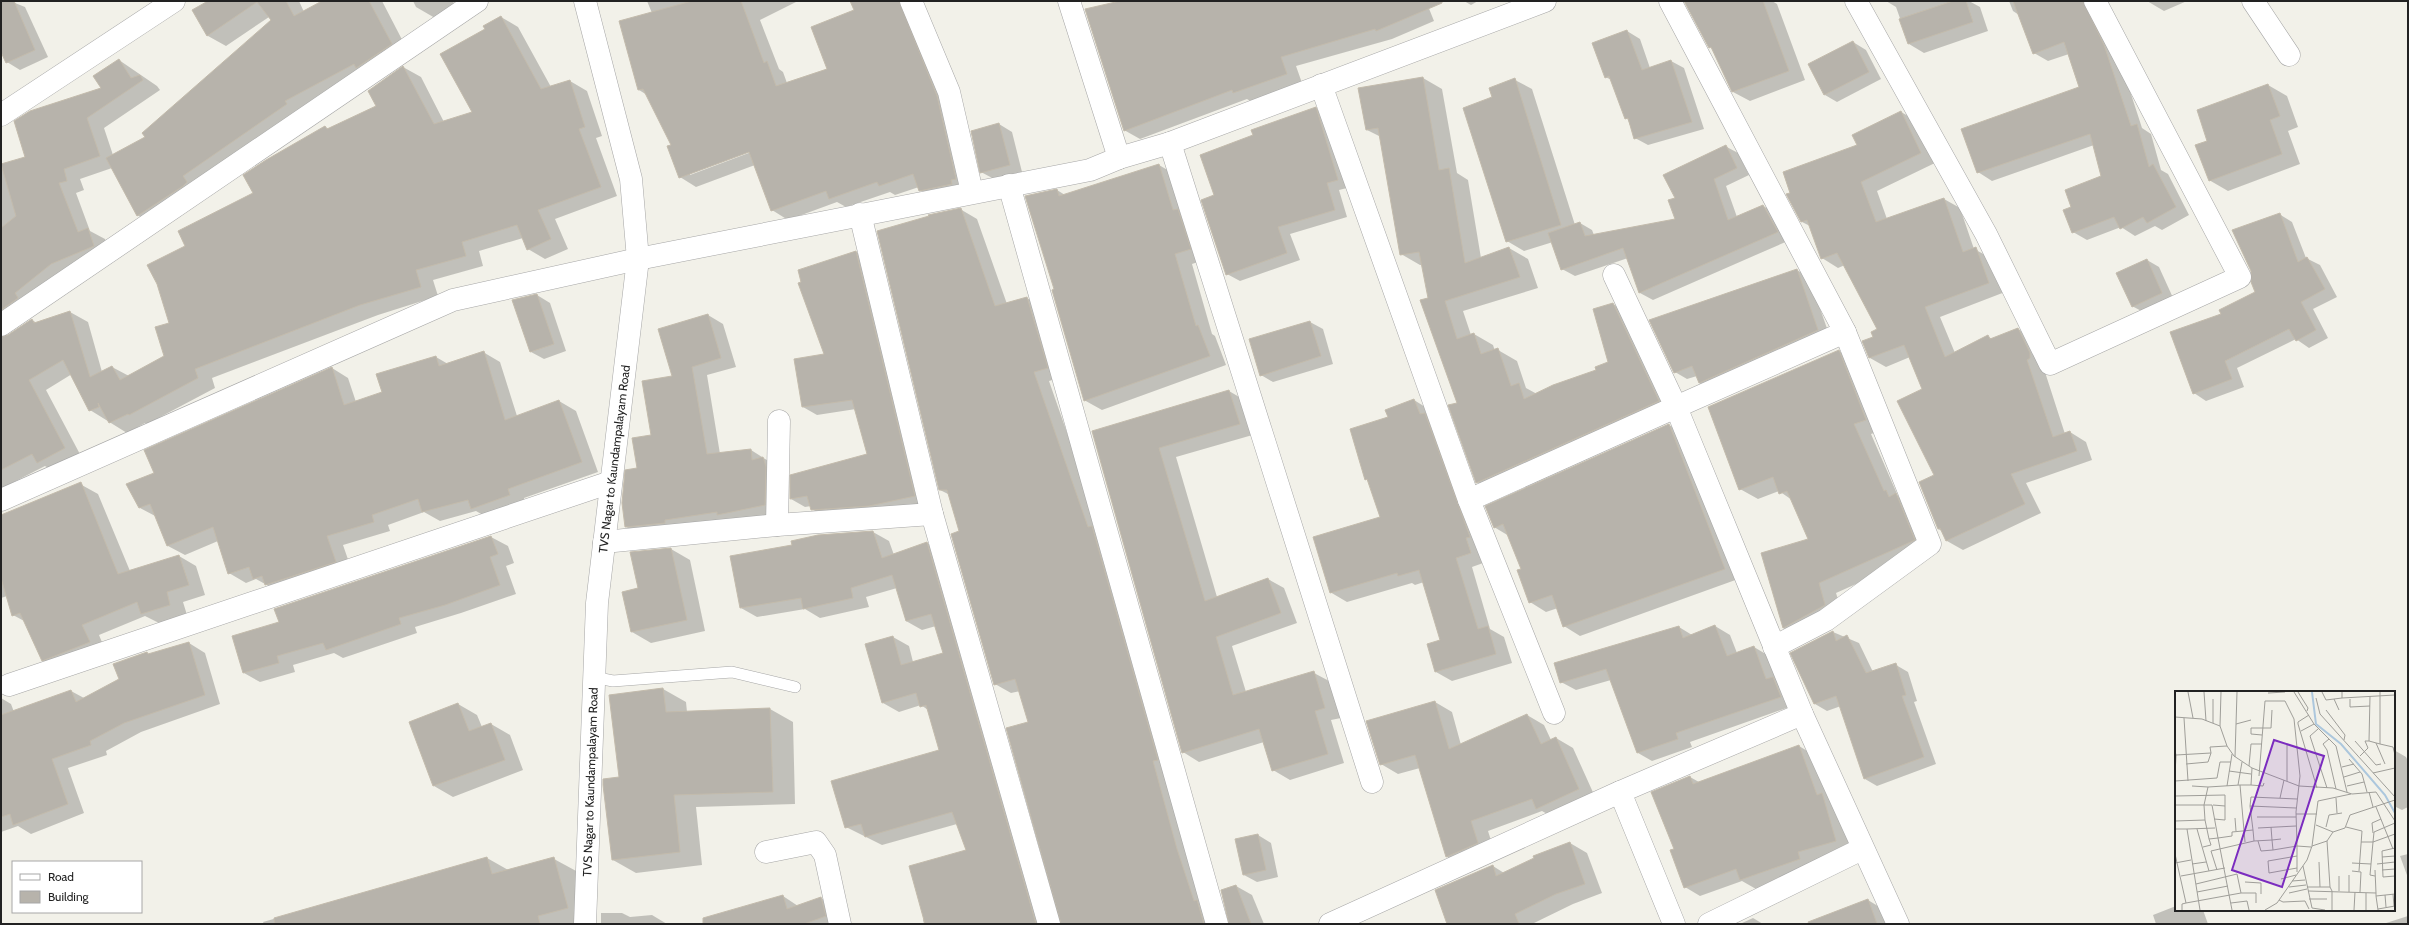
<svg xmlns="http://www.w3.org/2000/svg" width="2409" height="925" viewBox="0 0 2409 925" font-family="Cabin,sans-serif">
  <style>
    .shadow { fill: #0003; fill-rule: evenodd }
    .building { fill: #b7b3ab; stroke: #c3bbac }
    .lines { fill: none; stroke-linecap: round; stroke-linejoin: round }
    .service-casing { stroke: #a6a6a6; stroke-width: 12 }
    .minor-casing { stroke: #a6a6a6; stroke-width: 23 }
    .tertiary-casing { stroke: #a6a6a6; stroke-width: 23 }
    .service { stroke: #fff; stroke-width: 11 }
    .minor { stroke: #fff; stroke-width: 22 }
    .tertiary { stroke: #fff; stroke-width: 22 }
    .labels { text-anchor: middle; dominant-baseline: central; stroke-width: 3; stroke-linejoin: round; paint-order: stroke }
    .street-label { font-size: 12px; fill: #222; stroke: #fff }
    .inset-river { fill: none; stroke: #acc7dd; stroke-width: 2 }
    .inset-road { fill: none; stroke: #9f9e99; stroke-width: 1 }
    .view { fill: #7b2cbf; fill-opacity: 0.15; stroke: #7b2cbf; stroke-width: 2 }
    .inset-edge { fill: none; stroke: #222; stroke-width: 2 }
  </style>
  <rect width="100%" height="100%" fill="#f2f1e9"/>
  <g class="shadow">
    <polygon points="10,1 25,7 48,57 20,70 7,62 1,50 1,5"/>
    <polygon points="210,1 299,1 304,12 324,1 382,1 410,55 156,226 137,215 112,168 80,179 84,190 76,193 90,231 105,239 111,256 11,325 5,337 32,320 37,323 70,312 88,322 102,372 112,367 129,376 165,357 187,246 254,193 325,127 329,129 377,107 403,67 421,77 444,122 473,113 486,29 501,17 518,27 551,87 570,81 587,91 602,136 596,138 617,196 555,219 568,249 545,259 528,249 523,238 479,251 483,266 433,280 438,296 378,315 212,378 215,388 147,424 145,423 127,433 90,410 72,374 46,390 82,458 55,472 45,466 6,486 10,496 1,501 1,165 27,158 102,89 119,60 157,86 160,90 104,128 113,155 146,137 272,21 269,17 226,46 208,36"/>
    <polygon points="413,1 453,1 455,6 435,18 416,7"/>
    <path d="M647 1H798L760 20 779 69 783 72 787 83 828 69 856 10V1H916L972 188 936 199 920 190 919 187 895 195 890 192 846 207 837 202 788 220 772 210 755 165 696 187 680 177 672 145 647 95 639 90 652 13ZM753 149 754 151 690 175V173Z"/>
    <polygon points="1125,1 1426,1 1434,21 1392,39 1296,66 1302,83 1250,101 1247,99 1140,139 1124,130"/>
    <polygon points="1464,1 1478,1 1471,5"/>
    <polygon points="1685,1 1772,1 1777,4 1805,80 1750,101 1733,92 1714,50 1710,47"/>
    <polygon points="1886,1 1969,1 1980,7 1988,31 1924,53 1909,44 1896,7"/>
    <polygon points="2009,1 2089,1 2118,54 2142,128 2151,134 2161,170 2168,174 2189,215 2162,230 2155,226 2135,236 2121,227 2087,240 2073,232 2073,208 2102,177 2094,145 1992,181 1978,172 2080,88 2069,54 2048,61 2034,53 2019,15 2013,11"/>
    <polygon points="2147,1 2187,1 2164,11"/>
    <polygon points="1627,31 1640,39 1650,68 1671,61 1684,68 1704,129 1648,145 1635,138 1612,80 1605,77"/>
    <polygon points="1853,42 1866,50 1881,79 1837,102 1825,95"/>
    <polygon points="1423,78 1442,89 1457,173 1468,180 1481,258 1509,248 1528,259 1538,288 1463,311 1471,335 1474,334 1493,345 1495,351 1498,350 1517,361 1526,388 1537,394 1598,371 1609,362 1613,304 1632,315 1678,412 1496,493 1477,482 1458,403 1421,301 1429,298 1423,265 1420,265 1401,254 1381,137 1367,130"/>
    <polygon points="1515,80 1532,89 1575,225 1580,223 1592,230 1594,235 1677,220 1676,199 1725,146 1738,153 1749,175 1726,186 1737,217 1763,206 1776,213 1790,240 1653,300 1640,293 1628,258 1575,276 1562,269 1553,242 1524,251 1507,241 1493,98"/>
    <polygon points="2268,85 2287,96 2298,127 2288,131 2300,164 2228,191 2209,180 2209,142"/>
    <polygon points="1315,108 1328,115 1351,187 1339,190 1347,217 1290,234 1300,260 1240,281 1227,274 1216,196 1254,136"/>
    <polygon points="1901,112 1917,121 1937,162 1877,191 1887,219 1944,199 1960,208 1974,249 1991,258 2005,292 1940,317 1955,353 1988,337 1993,339 2018,329 2034,338 2065,434 2070,432 2086,442 2092,460 2026,483 2041,513 1963,550 1947,541 1942,531 1938,529 1935,476 1923,390 1910,357 1886,367 1870,358 1864,342 1875,338 1878,330 1845,265 1838,268 1822,258 1810,226 1802,222 1858,146"/>
    <polygon points="999,124 1012,132 1022,172 994,179 981,172"/>
    <polygon points="1159,165 1176,175 1207,259 1192,264 1212,334 1215,336 1226,365 1102,410 1084,400 1056,290 1057,190 1065,195"/>
    <polygon points="960,209 977,219 1007,304 1027,298 1043,307 1063,377 1049,381 1102,533 1218,924 1062,924 1029,722 1020,691 1011,693 995,684 960,532 950,495 940,490"/>
    <polygon points="2279,214 2292,222 2306,258 2320,265 2337,297 2313,309 2328,338 2309,348 2296,339 2237,368 2244,387 2206,401 2194,393 2222,314 2256,293"/>
    <polygon points="856,252 870,260 928,504 826,518 812,509 811,506 805,507 791,499 868,454 856,409 817,415 803,407 825,355"/>
    <polygon points="2147,260 2159,267 2174,300 2145,313 2132,306"/>
    <polygon points="1797,270 1809,277 1830,337 1712,390 1699,383 1697,376 1687,379 1675,372"/>
    <polygon points="537,295 550,303 566,351 544,359 531,352"/>
    <polygon points="708,315 723,324 736,367 707,375 720,454 751,450 778,467 780,513 641,535 626,527 638,469 674,377"/>
    <polygon points="1310,322 1323,329 1333,364 1273,382 1261,375 1250,340"/>
    <polygon points="1839,351 1856,361 1883,430 1871,434 1898,496 1914,505 1932,550 1836,593 1843,615 1801,638 1783,628 1762,553 1809,540 1792,500 1779,491 1758,499 1740,489"/>
    <polygon points="483,352 500,362 517,416 559,401 576,411 598,472 524,498 526,505 488,518 476,511 440,521 424,512 388,525 390,531 343,545 352,571 283,594 256,579 246,583 229,573 218,541 185,555 168,546 157,517 140,508 155,474 332,368 348,378 356,402 383,393 436,357 448,364"/>
    <polygon points="1229,391 1246,401 1256,434 1176,457 1217,597 1268,579 1284,588 1297,623 1232,646 1246,692 1314,673 1331,682 1341,718 1331,720 1344,763 1290,780 1273,770 1264,742 1199,762 1183,752 1094,432"/>
    <polygon points="1414,400 1430,410 1486,562 1472,567 1490,629 1504,637 1512,663 1452,681 1436,672 1441,641 1424,582 1415,585 1412,583 1347,602 1330,592 1381,518 1368,480 1366,479 1389,418"/>
    <polygon points="1669,425 1686,434 1741,578 1580,636 1564,626 1558,608 1546,612 1530,602 1522,569 1509,536 1494,527"/>
    <polygon points="80,484 98,494 130,571 179,556 196,566 205,595 183,602 187,615 159,623 145,616 99,635 106,652 60,670 43,660 26,622 13,615 7,596 1,598 1,517"/>
    <polygon points="873,532 889,541 894,555 927,543 943,553 1049,924 924,924 923,920 967,851 957,824 882,845 846,827 941,751 928,710 921,705 899,712 883,703 893,637 909,646 913,662 944,654 936,626 922,630 906,621 897,588 866,597 869,607 820,618 805,609 757,617 741,608"/>
    <polygon points="491,537 508,546 514,563 506,566 516,594 461,613 415,627 417,633 343,658 334,653 293,665 295,672 260,682 244,673 280,623 275,610"/>
    <polygon points="671,549 690,560 705,631 651,643 632,632 639,589"/>
    <polygon points="1715,626 1730,635 1737,653 1754,647 1769,656 1795,705 1690,742 1692,747 1652,761 1638,753 1611,680 1576,690 1561,682 1679,627 1692,635"/>
    <polygon points="1833,632 1859,643 1873,672 1896,665 1908,672 1917,701 1914,702 1936,764 1877,786 1865,779 1841,706 1827,711 1815,704 1792,653"/>
    <polygon points="189,643 205,653 220,704 141,732 106,751 107,755 68,768 84,813 31,834 18,826 1,832 1,698 11,704 14,712 71,691 84,698 120,680 147,653 150,655"/>
    <polygon points="663,689 686,702 687,712 770,709 793,722 795,804 696,807 702,865 636,873 613,860 620,778"/>
    <polygon points="1435,702 1452,712 1461,745 1527,715 1544,725 1551,740 1556,738 1573,748 1596,799 1554,818 1542,811 1488,831 1495,853 1464,867 1447,857 1420,768 1398,774 1381,764"/>
    <polygon points="458,704 477,715 482,727 491,724 510,735 523,770 453,797 434,786 410,722"/>
    <polygon points="1799,746 1814,755 1838,803 1852,850 1756,889 1742,881 1700,896 1685,887 1675,849 1690,777 1699,782"/>
    <polygon points="2394,750 2406,757 2408,761 2408,807 2402,810 2394,806"/>
    <polygon points="1258,835 1271,843 1278,877 1257,882 1244,875"/>
    <polygon points="1570,843 1587,853 1602,893 1573,904 1532,924 1448,924 1493,866 1504,873"/>
    <polygon points="2408,854 2408,878 2400,856"/>
    <polygon points="487,858 510,871 554,859 578,872 583,924 264,924 263,922"/>
    <polygon points="1236,886 1252,895 1264,924 1230,924"/>
    <polygon points="783,896 798,906 821,898 836,906 840,924 744,924"/>
    <polygon points="1868,900 1881,908 1887,924 1812,924"/>
    <polygon points="2176,906 2176,910 2203,910 2208,924 2156,924 2153,915"/>
    <polygon points="601,913 622,913 630,917 652,915 667,924 601,924"/>
    <polygon points="2408,916 2408,924 2383,924"/>
    <polygon points="1753,918 1763,924 1740,924"/>
  </g>
  <g class="building">
    <polygon points="1,1 14,1 35,50 6,63 1,52"/>
    <polygon points="208,1 286,1 294,16 322,1 369,1 392,44 356,68 354,64 285,101 287,104 183,176 187,182 183,186 137,216 106,158 145,137 142,133 271,20 257,2 207,36 192,10"/>
    <polygon points="692,1 741,1 764,63 767,61 776,86 827,69 811,27 854,10 850,1 899,1 937,96 956,179 951,180 952,184 919,191 913,174 879,186 877,182 829,199 826,191 771,211 749,152 679,178 667,146 671,145 643,89 638,90 619,21"/>
    <polygon points="1120,1 1442,1 1442,3 1376,31 1375,29 1281,57 1287,74 1233,93 1232,90 1124,131 1085,9"/>
    <polygon points="1684,1 1763,1 1789,71 1732,92 1711,47 1709,48"/>
    <polygon points="1953,1 1966,1 1973,22 1908,44 1899,19"/>
    <polygon points="2013,1 2083,1 2104,45 2131,126 2137,124 2149,167 2153,164 2176,207 2147,223 2143,217 2120,229 2114,217 2072,233 2063,210 2071,207 2065,190 2101,176 2090,134 1977,173 1961,129 2079,87 2064,42 2033,54"/>
    <polygon points="501,16 541,89 570,80 585,127 579,129 601,187 538,210 551,239 527,250 517,225 462,242 466,256 416,270 421,287 360,305 195,369 198,378 129,415 128,414 109,423 98,403 99,407 89,411 63,360 29,380 65,448 37,463 32,454 1,470 1,337 8,335 32,319 34,323 70,311 90,377 112,366 120,380 164,356 155,327 169,323 157,284 147,265 185,246 178,231 253,193 243,175 266,160 325,126 327,129 376,106 368,91 403,66 434,124 472,112 440,54 485,29 483,26"/>
    <polygon points="1627,30 1642,70 1671,60 1692,122 1634,139 1628,118 1625,119 1609,76 1605,78 1592,43"/>
    <polygon points="1853,41 1869,72 1824,95 1808,64"/>
    <polygon points="119,59 131,78 140,75 143,80 87,118 100,156 64,169 67,181 59,183 78,232 88,228 94,246 51,264 15,293 18,298 1,310 1,228 16,216 1,164 25,157 14,121 30,111 101,88 93,76"/>
    <polygon points="1423,77 1439,170 1449,168 1465,263 1509,247 1520,277 1445,301 1457,339 1474,333 1481,354 1498,348 1511,386 1519,383 1524,399 1553,385 1596,370 1595,367 1608,362 1593,309 1613,303 1659,401 1476,483 1448,405 1457,403 1420,300 1428,298 1419,252 1400,255 1378,128 1366,130 1358,88"/>
    <polygon points="1515,78 1561,225 1506,242 1463,108 1492,97 1489,88"/>
    <polygon points="2268,84 2280,116 2270,120 2282,154 2209,181 2195,145 2207,141 2197,110"/>
    <polygon points="1316,107 1338,180 1327,183 1335,210 1278,227 1287,253 1226,275 1201,200 1214,195 1200,155 1253,135 1251,130"/>
    <polygon points="1901,111 1921,153 1861,182 1876,222 1944,198 1963,252 1976,247 1989,283 1925,307 1945,357 1988,335 1990,339 2018,328 2030,353 2030,358 2027,360 2053,437 2070,431 2077,451 2011,474 2025,504 1946,541 1940,528 1938,529 1919,482 1934,475 1897,401 1922,389 1904,345 1869,358 1862,341 1873,337 1871,332 1877,329 1837,253 1821,259 1807,220 1801,222 1786,194 1790,193 1783,172 1857,145 1852,135"/>
    <polygon points="999,123 1010,165 980,173 971,131"/>
    <polygon points="1726,145 1737,168 1714,179 1728,220 1763,205 1778,232 1639,293 1623,248 1561,270 1548,233 1580,222 1585,236 1675,219 1668,200 1675,198 1663,175"/>
    <polygon points="1159,164 1173,210 1178,209 1191,249 1175,254 1196,326 1198,325 1210,356 1084,401 1052,290 1054,289 1025,196 1057,189 1059,196"/>
    <polygon points="961,208 995,306 1027,297 1048,368 1034,372 1088,527 1092,526 1158,760 1153,761 1177,849 1194,901 1197,900 1204,924 1061,924 1006,728 1028,722 1015,679 994,685 951,534 959,531 947,490 939,490 877,231 929,216 928,215"/>
    <polygon points="2280,213 2298,262 2307,257 2325,289 2301,302 2316,330 2296,341 2289,329 2225,361 2232,379 2193,394 2170,332 2221,314 2219,310 2255,292 2251,282 2251,271 2232,230"/>
    <polygon points="856,251 915,496 869,506 811,510 807,496 790,499 790,475 867,454 852,400 802,407 794,359 824,354 798,283 801,282 798,270"/>
    <polygon points="2147,259 2162,293 2132,307 2116,273"/>
    <polygon points="1797,269 1818,330 1699,383 1692,366 1674,373 1649,320"/>
    <polygon points="537,294 554,344 530,352 512,300"/>
    <polygon points="708,314 721,358 692,367 707,454 751,449 752,460 763,457 766,467 765,505 717,515 717,512 665,520 665,523 625,527 622,503 625,470 637,468 632,438 651,435 642,381 672,376 658,329"/>
    <polygon points="1310,321 1321,356 1260,376 1249,339"/>
    <polygon points="1839,350 1866,420 1854,424 1884,491 1886,490 1889,497 1896,493 1915,540 1819,583 1825,605 1783,628 1761,553 1808,539 1787,491 1779,494 1773,477 1739,490 1708,407"/>
    <polygon points="484,351 505,420 559,400 582,462 508,489 510,495 471,509 468,500 422,512 418,499 372,515 374,522 327,536 336,562 265,585 262,576 253,579 249,567 228,574 213,527 167,546 150,504 139,508 126,484 154,473 144,450 332,367 344,405 382,392 376,374 436,356 439,366"/>
    <polygon points="1229,390 1240,424 1159,448 1205,601 1268,578 1281,613 1216,637 1233,695 1314,671 1325,708 1315,711 1328,754 1272,771 1259,729 1182,753 1092,431"/>
    <polygon points="1414,399 1420,414 1425,413 1470,537 1466,538 1471,553 1456,558 1478,629 1488,626 1496,654 1435,672 1427,644 1440,640 1419,570 1398,576 1397,573 1330,593 1313,537 1380,517 1367,479 1365,480 1350,429 1388,417 1385,410"/>
    <polygon points="1669,424 1725,569 1563,627 1552,595 1529,603 1517,570 1521,569 1503,524 1494,528 1485,506"/>
    <polygon points="81,482 118,574 179,555 189,585 167,592 170,605 141,614 137,602 82,625 90,642 42,661 20,613 12,616 1,578 1,515"/>
    <polygon points="873,531 882,558 927,542 1036,924 925,924 909,866 966,850 952,812 865,837 861,824 845,828 831,781 939,750 926,705 920,707 916,693 882,703 865,644 893,636 901,665 943,653 931,614 906,621 892,575 851,588 853,598 803,609 801,598 740,608 730,556 792,545 791,541 818,535"/>
    <polygon points="491,536 498,554 490,557 500,585 445,605 399,618 401,624 326,650 323,643 277,656 279,663 243,673 232,636 279,622 274,609"/>
    <polygon points="671,548 687,620 631,632 622,592 638,588 630,552"/>
    <polygon points="1715,625 1727,656 1754,646 1766,679 1773,677 1781,697 1676,733 1678,739 1637,753 1606,669 1560,683 1554,663 1679,626 1683,638"/>
    <polygon points="1833,631 1836,641 1847,635 1866,673 1896,663 1906,695 1902,696 1924,757 1864,779 1836,696 1814,704 1790,653"/>
    <polygon points="189,642 205,695 124,723 90,741 91,745 52,759 68,804 13,825 10,814 1,817 1,715 71,690 76,702 119,679 113,664 147,652 148,654"/>
    <polygon points="663,688 666,712 770,708 773,792 674,795 680,852 612,860 603,785 603,779 619,777 609,695"/>
    <polygon points="1435,701 1449,749 1527,714 1541,744 1556,737 1579,789 1536,809 1532,799 1471,821 1478,843 1446,857 1415,755 1380,765 1366,721"/>
    <polygon points="458,703 469,731 491,723 505,760 433,786 409,722"/>
    <polygon points="1799,745 1817,795 1822,793 1836,841 1798,852 1800,859 1740,880 1736,869 1684,888 1670,850 1674,849 1651,792 1690,776 1693,784"/>
    <polygon points="1258,834 1266,870 1243,875 1235,839"/>
    <polygon points="1570,842 1585,884 1556,894 1515,914 1519,924 1447,924 1435,890 1493,865 1496,876 1534,858 1533,856"/>
    <polygon points="487,857 492,874 554,857 568,908 538,916 540,924 275,924 274,918"/>
    <polygon points="1236,885 1251,924 1229,924 1221,890"/>
    <polygon points="783,895 787,909 821,897 826,916 804,924 703,924 703,918"/>
    <polygon points="1868,899 1877,924 1809,924 1808,922"/>
  </g>
  <g class="lines">
    <defs>
      <polyline id="service" points="593,677 613,681 732,672 795,687"/>
      <g id="minor">
        <polyline points="911,1 949,92 972,192"/>
        <polyline points="1069,1 1119,158"/>
        <polyline points="1670,1 1845,332 1676,407 1802,714 1620,792 1674,924"/>
        <polyline points="1856,1 1986,234 2050,364 2240,277 2095,1"/>
        <polyline points="2253,1 2289,55"/>
        <polyline points="1321,85 1469,500 1554,713"/>
        <polyline points="1,115 174,1"/>
        <polyline points="1170,143 1372,782"/>
        <polyline points="1009,185 1217,924"/>
        <polyline points="860,214 932,514 1049,924"/>
        <polyline points="1,325 477,1"/>
        <polyline points="1,500 453,300 638,259 1090,170 1119,158 1170,143 1545,1"/>
        <polyline points="1469,500 1676,407 1614,275"/>
        <polyline points="777,525 779,421"/>
        <polyline points="604,542 777,525 932,514"/>
        <polyline points="1774,647 1826,620 1930,544 1845,332"/>
        <polyline points="9,685 611,482"/>
        <polyline points="1802,714 1898,924"/>
        <polyline points="766,852 816,842 825,855 840,924"/>
        <polyline points="1330,924 1620,792"/>
        <polyline points="1709,924 1862,849"/>
      </g>
      <polyline id="tertiary" points="585,924 597,603 638,259 631,179 585,1"/>
    </defs>
    <use href="#service" class="service-casing"/>
    <use href="#minor" class="minor-casing"/>
    <use href="#tertiary" class="tertiary-casing"/>
    <use href="#service" class="service"/>
    <use href="#minor" class="minor"/>
    <use href="#tertiary" class="tertiary"/>
  </g>
  <g class="labels">
    <g class="street-label">
      <text transform="translate(614 459) rotate(-83)">TVS Nagar to Kaundampalayam Road</text>
      <text transform="translate(590 782) rotate(-88)">TVS Nagar to Kaundampalayam Road</text>
    </g>
  </g>
  <g transform="translate(2175 691)">
    <rect width="220" height="220" fill="#f2f1e9"/>
    <path class="inset-river" d="M137 1 141 33 166 53 210 104 220 122"/>
    <path class="inset-road" d="M13 1 18 27M29 1 31 30M119 1 139 33 161 55 172 101M123 1 133 17 132 20M147 1 151 9 167 7M167 1V7L220 4M205 1V53L218 56 220 64M93 2 110 1M195 5 194 50 205 53M141 7 145 23 220 106M38 8V32M159 8 164 19M175 8V16L195 15M151 19 170 44 169 49M134 24 123 31V33L142 97M0 26 27 28 45 35 52 55 59 65 77 77 124 95 158 97 177 103 201 101 220 130M9 27 13 90M61 33 76 29M45 35 46 1M143 38 135 45 152 97M126 40 139 33M87 44 76 43V37H96L97 19M154 48 148 53 152 59 161 98M180 50 201 74 206 73M201 52 210 73M112 54V90M0 60 1 64 36 62 35 56 52 55M185 65 193 57 190 50H194M60 66 62 1M174 68 187 83 192 101M11 73 33 71 36 62M74 75 76 53H87M167 76 179 73M54 80 76 83M198 82 220 77M0 84 1 64M84 85 90 10H110L119 28 125 85 121 121 122 155 136 156M169 86 185 81M0 90 42 87 45 71H56M63 94 67 71M65 94H76L77 77M76 94 88 95 89 92M17 95 33 96M52 95 57 63M172 95 189 91M194 101 198 116M0 105 50 104V129L39 128M0 106V147M105 107 109 89M161 107 162 122M0 114H37L43 147 34 148 36 154 28 156M38 114 50 115M75 115 76 106 122 108M201 116 218 158M121 123H142M82 126H121M60 127 61 140M30 129 34 148M0 130 30 129 29 114 33 96 65 94 70 151M141 134 158 141M96 136 97 149 106 148M151 136 154 124 167 122M171 136 187 140 184 180M83 137 121 135M0 138H12L25 219M12 138 40 137M22 138 34 180M78 139 75 115 121 117M198 142 197 132 206 128M83 150 86 160 98 159M152 150 155 196M186 151H198L199 141 220 132M137 155 143 110 176 103M220 157 207 160 208 186 220 185M0 163 11 212M207 166 220 165M144 171 145 196M0 172 16 169M177 172 196 173M17 173 31 171M202 173 220 171M128 175 137 217 150 219M122 177 94 182 93 170 122 165M42 179 36 160 79 150M200 179 201 202M207 179 220 178M177 180 186 181 185 201M174 184V201M6 185 50 177M164 185V200M200 185 195 184 198 151 220 143M106 188 121 184M117 190 130 189M70 191 86 192V203M21 193 62 183 66 202M114 196 131 194M132 196H155L157 200V219M133 200 201 202V205L220 203M22 201 53 195M114 202 132 198M191 202V219M218 203 219 215M210 204 211 216M201 205 203 219M134 208H152M104 209 108 211 130 210 134 218M56 212 72 210 74 219M203 218 220 215M7 219V213L11 212 66 202H81V212M57 219 43 147 57 145V141L78 139 79 150 97 149 98 159 122 155V181M90 219 102 212 132 169 137 155 152 150 158 141 170 137 175 124 220 109M179 219 180 201"/>
    <path class="view" d="M99 49 149 65 107 196 57 179Z"/>
    <rect width="220" height="220" class="inset-edge"/>
  </g>
  <rect width="2409" height="925" fill="none" stroke="#222222" stroke-width="4"/>
  <rect x="12" y="861" width="130" height="52" fill="#ffffff" stroke="#a7a7a7"/>
  <rect x="20" y="874" width="20" height="6" fill="#ffffff" stroke="#a7a7a7"/>
  <text x="48" y="881" font-size="12" fill="#222222">Road</text>
  <rect x="20" y="891" width="20" height="12" fill="#b7b3ab" stroke="#a7a7a7"/>
  <text x="48" y="901" font-size="12" fill="#222222">Building</text>
</svg>
